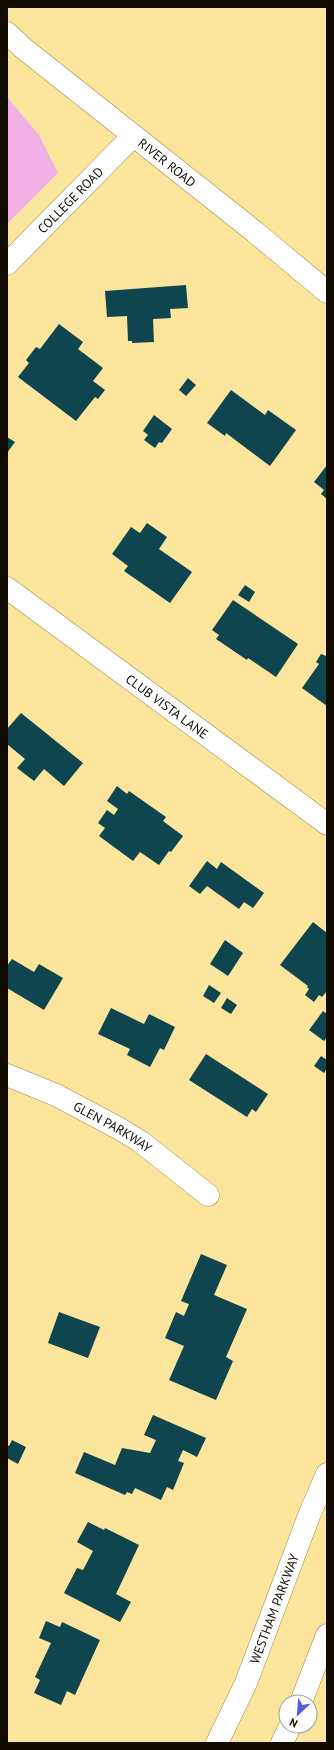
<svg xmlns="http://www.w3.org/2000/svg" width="334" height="1750" viewBox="0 0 334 1750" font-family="'PT Sans',sans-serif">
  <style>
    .green { fill: #f0b0e5 }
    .building { fill: #0e454f }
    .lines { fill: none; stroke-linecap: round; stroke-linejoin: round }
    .minor-casing { stroke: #9f8a43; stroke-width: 23 }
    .major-casing { stroke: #9f8a43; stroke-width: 23 }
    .minor { stroke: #fff; stroke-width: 22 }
    .major { stroke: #fff; stroke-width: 22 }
    .labels { text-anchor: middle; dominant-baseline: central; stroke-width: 4; stroke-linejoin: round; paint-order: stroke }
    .street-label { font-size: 13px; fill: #120c00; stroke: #fff }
  </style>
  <rect width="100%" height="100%" fill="#fbe49b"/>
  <polygon class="green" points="7,97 39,135 58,173 7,224"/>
  <g class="building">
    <polygon points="186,285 188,308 170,309 171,318 153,319 154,342 132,343 132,341 128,341 127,316 107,317 105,291"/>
    <polygon points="59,324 83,342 78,349 103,368 93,381 105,390 98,399 95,397 76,421 18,377 29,363 26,360 36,347 40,349"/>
    <polygon points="188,378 196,385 186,396 179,390"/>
    <polygon points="231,390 265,415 268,410 296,430 270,466 226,433 225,436 207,423"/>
    <polygon points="154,415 172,429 162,443 159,442 155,448 144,440 148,435 143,431"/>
    <polygon points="7,437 15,442 7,453"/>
    <polygon points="327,465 327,499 321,494 324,490 314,482"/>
    <polygon points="147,523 167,537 159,549 192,572 170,603 124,571 128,566 112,554 131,527 140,533"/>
    <polygon points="245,585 255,592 249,602 238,595"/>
    <polygon points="233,600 298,644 276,677 248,658 247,660 216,639 219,635 212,630"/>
    <polygon points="321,654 326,656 327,654 327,706 302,688 319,664 316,662"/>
    <polygon points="21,713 83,763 64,786 44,769 34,781 17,768 25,759 7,744 7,729"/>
    <polygon points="117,786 127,794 129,791 166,817 163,821 183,836 171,852 169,851 159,865 140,852 133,861 99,836 105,828 98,823 107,810 114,815 118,809 107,801"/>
    <polygon points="207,861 217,869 221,862 264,893 253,908 244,902 239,909 207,886 200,894 189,886"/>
    <polygon points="313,922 327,933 327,991 322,997 319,995 314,1002 305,995 309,989 307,987 308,986 280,965"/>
    <polygon points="225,940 243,953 228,976 210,964"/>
    <polygon points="12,959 34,972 39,964 63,978 44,1010 7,988 7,966"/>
    <polygon points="209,985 221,993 214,1003 203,996"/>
    <polygon points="227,998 237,1005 231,1014 221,1008"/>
    <polygon points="111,1008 144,1024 149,1014 175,1027 164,1050 160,1048 150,1067 127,1055 130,1049 98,1034"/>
    <polygon points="323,1011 327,1014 327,1037 324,1041 309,1030"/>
    <polygon points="206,1054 268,1094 256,1112 252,1109 247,1117 189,1080"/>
    <polygon points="321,1056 327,1060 327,1068 324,1073 314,1066"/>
    <polygon points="201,1254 227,1265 214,1295 247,1309 226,1357 233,1361 216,1400 169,1380 184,1346 165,1338 176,1312 184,1316 189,1304 181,1301"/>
    <polygon points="59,1312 100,1327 88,1358 48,1343"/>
    <polygon points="153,1415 206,1438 197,1457 183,1450 178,1461 184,1463 173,1490 167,1487 161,1500 135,1488 132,1494 127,1492 125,1495 75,1473 84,1452 115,1465 122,1448 150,1453 156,1440 144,1435"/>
    <polygon points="12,1440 26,1447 18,1464 7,1458 7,1445 9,1446"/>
    <polygon points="88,1522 104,1530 105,1528 139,1545 116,1594 131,1602 120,1622 64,1593 77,1568 83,1570 93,1551 77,1542"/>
    <polygon points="46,1621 60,1627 62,1622 100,1640 75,1695 67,1691 61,1705 34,1693 40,1680 35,1677 51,1643 39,1638"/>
  </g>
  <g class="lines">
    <defs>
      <g id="minor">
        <path id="s1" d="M7 264 133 136"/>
        <path id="s2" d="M7 588 327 824"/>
        <path id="s3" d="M7 1075 56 1095 120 1129 141 1142 208 1195"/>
        <polyline points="301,1702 327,1635"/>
        <path id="s4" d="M217 1743 246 1683 310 1513 327 1474"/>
        <polyline points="282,1743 290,1726"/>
      </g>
      <g id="major">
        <path id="s5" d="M7 33 23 48 255 232 327 292"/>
      </g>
    </defs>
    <use href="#minor" class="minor-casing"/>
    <use href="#major" class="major-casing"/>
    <use href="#minor" class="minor"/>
    <use href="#major" class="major"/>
  </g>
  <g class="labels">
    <g class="street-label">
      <text stroke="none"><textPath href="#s5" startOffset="206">RIVER ROAD</textPath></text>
      <text stroke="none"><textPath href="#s1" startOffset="90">COLLEGE ROAD</textPath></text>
      <text stroke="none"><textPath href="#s2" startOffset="199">CLUB VISTA LANE</textPath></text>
      <text stroke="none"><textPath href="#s3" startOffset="118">GLEN PARKWAY</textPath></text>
      <text stroke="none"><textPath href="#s4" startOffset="146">WESTHAM PARKWAY</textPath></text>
    </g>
  </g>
  <rect width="334" height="1750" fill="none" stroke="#120c00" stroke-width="16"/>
  <g transform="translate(298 1714) rotate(206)"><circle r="19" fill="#ffffff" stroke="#a09e99"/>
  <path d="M0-3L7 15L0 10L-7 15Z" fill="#5061d7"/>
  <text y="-6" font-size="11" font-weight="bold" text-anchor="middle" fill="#120c00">N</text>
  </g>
</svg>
